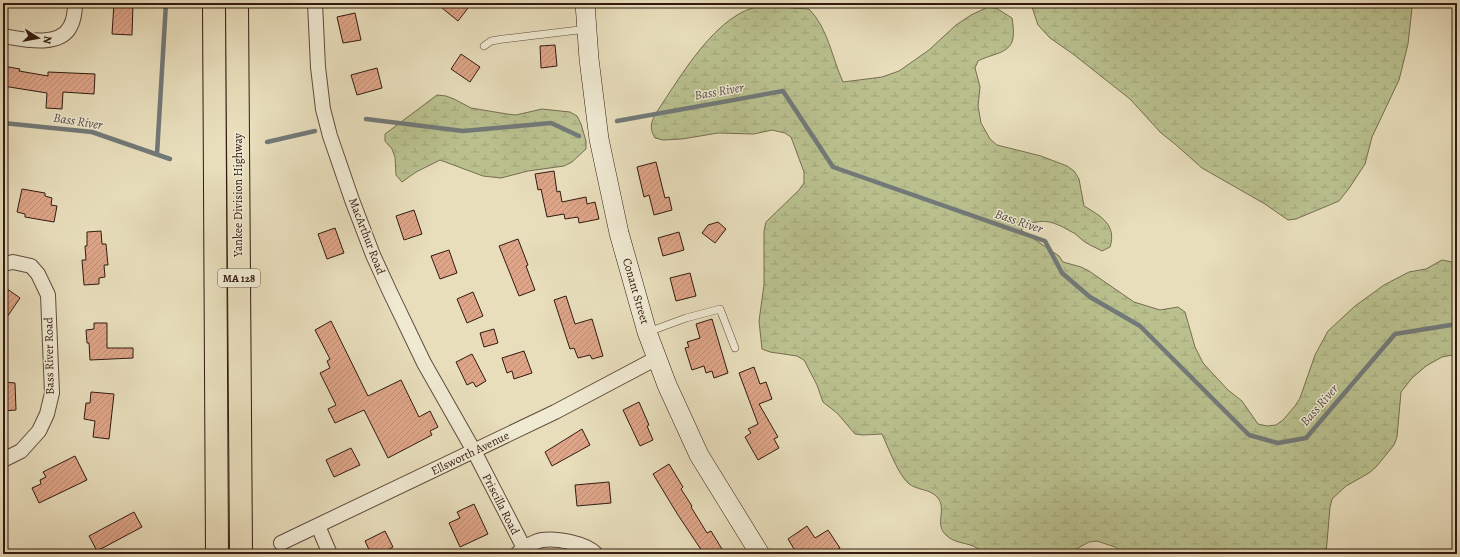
<svg xmlns="http://www.w3.org/2000/svg" width="1460" height="557" viewBox="0 0 1460 557" font-family="Alegreya,serif">
  <style>
    .wetland { fill: url(#wetland-marsh); stroke: #766d50 }
    .lines { fill: none; stroke-linecap: round; stroke-linejoin: round }
    .stream { stroke: #727978; stroke-width: 4.5 }
    .building { fill: url(#building-hatch); stroke: #321a11 }
    .service-casing { stroke: #604b3c; stroke-width: 8 }
    .minor-casing { stroke: #604b3c; stroke-width: 16 }
    .secondary-casing { stroke: #321a11; stroke-width: 20 }
    .motorway-casing { stroke: #321a11; stroke-width: 24 }
    .service { stroke: #f0ead3; stroke-width: 7 }
    .minor { stroke: #f0ead3; stroke-width: 14 }
    .secondary { stroke: #f0ead3; stroke-width: 19 }
    .motorway { stroke: #e8debc; stroke-width: 22 }
    .labels { text-anchor: middle; dominant-baseline: central; stroke-width: 3; stroke-linejoin: round; paint-order: stroke }
    .shield { fill: #f0ead3; stroke: #6b584b; stroke-width: 1 }
    .shield-label { font-size: 11px; font-weight: bold; fill: #321a11 }
    .street-label { font-size: 12px; fill: #321a11; stroke: #f0ead3 }
    .water-label { font-size: 13px; font-style: italic; fill: #524a44; stroke: #f0ead3 }
  </style>
  <defs>
    <pattern id="wetland-marsh" width="20" height="14" patternUnits="userSpaceOnUse"><rect width="20" height="14" fill="#b9c08e"/><path d="M1 5h8M5 5V1M11 12h8M15 12V8" fill="none" stroke="#a0a479"/></pattern>
    <pattern id="building-hatch" width="6" height="6" patternUnits="userSpaceOnUse"><rect width="6" height="6" fill="#dea588"/><path d="M-1 1l2-2M0 6l6-6M5 7l2-2" fill="none" stroke="#bf8d74"/></pattern>
  </defs>
  <rect width="100%" height="100%" fill="#e8debc"/>
  <filter id="stains"><feTurbulence type="fractalNoise" baseFrequency=".005" numOctaves="4"/><feColorMatrix values="0 0 0 0 .2 0 0 0 0 .09 0 0 0 0 .02 0 0 0 .5 -.17"/></filter>
  <radialGradient id="worn" r=".72"><stop offset=".6" stop-color="#630" stop-opacity="0"/><stop offset="1" stop-color="#630" stop-opacity=".3"/></radialGradient>
  <g class="wetland">
    <polygon points="1033,3 1412,3 1412,8 1408,44 1399,80 1372,137 1365,164 1350,187 1339,201 1296,219 1288,220 1265,204 1202,168 1175,144 1161,133 1130,99 1073,54 1050,38 1038,25 1032,7"/>
    <path d="M762 6 809 9C828 28 832 58 843 82L882 77 899 71 929 50 956 25 971 15 988 7 996 8 1012 18C1013 24 1014 32 1013 38 1011 54 990 54 978 61L975 68 980 87 978 106 981 123 990 139 997 145 1041 156 1067 166 1074 171 1079 179 1084 206C1101 216 1117 225 1110 247L1102 251C1097 248 1091 246 1085 242 1080 239 1076 233 1070 231 1053 221 1038 216 1021 230L1059 256 1063 262 1081 267 1089 271 1134 302 1160 310 1178 307 1185 312 1195 347 1203 363 1228 390 1242 401 1258 424 1267 426 1276 425 1283 420 1295 406 1300 398 1315 355 1328 331 1355 306 1384 285 1409 272 1426 269 1442 260 1457 263V354L1442 357 1426 366 1412 378 1401 392 1397 437 1394 445 1376 467 1369 473 1346 486 1332 499 1330 507 1326 554H1124L1115 547 1097 541 1089 542 1067 554H984C982 552 979 549 977 548 967 542 955 544 946 535 934 524 947 510 938 498 930 488 917 491 908 483 898 474 888 447 882 434L863 435 855 434 837 413 823 402 817 385 804 360 797 356 770 352 762 349 759 321 764 285V231L766 222 799 190 804 183V172L791 137 785 133 772 130 754 134 718 133 682 139 663 140 655 138C649 128 651 122 656 113 680 78 717 11 762 6Z"/>
    <polygon points="437,95 446,96 454,99 471,108 507,114 516,115 542,109 570,112 577,116 581,124 586,141 586,149 572,162 564,166 528,171 501,178 483,176 440,160 416,172 402,182 396,175 395,157 392,149 385,141 385,134"/>
  </g>
  <g class="lines">
    <g class="stream">
      <polyline points="366,119 463,131 551,123 579,136"/>
      <polyline points="617,121 783,91 833,167 1045,241 1062,273 1090,297 1140,326 1249,435 1278,443 1306,438 1395,334 1457,324"/>
      <polyline points="3,123 92,132 170,159"/>
      <polyline points="267,142 315,131"/>
      <polyline points="157,154 166,3"/>
    </g>
  </g>
  <g class="building">
    <polygon points="114,3 133,3 132,35 112,34"/>
    <polygon points="436,3 461,3 468,8 458,21"/>
    <polygon points="355,13 361,40 343,43 337,17"/>
    <polygon points="555,45 557,66 541,68 540,46"/>
    <polygon points="461,54 480,67 470,82 451,69"/>
    <polygon points="3,66 20,69 19,71 48,76 48,72 95,74 94,94 63,92 62,109 46,108 47,93 3,86"/>
    <polygon points="377,68 382,88 357,95 351,75"/>
    <polygon points="656,162 665,198 669,197 672,210 654,215 649,195 644,197 637,167"/>
    <polygon points="554,171 557,192 560,191 562,202 586,197 587,204 595,202 599,219 579,223 578,217 565,219 564,214 547,217 541,189 538,190 535,174"/>
    <polygon points="22,189 45,193 45,196 52,198 51,205 57,206 54,222 25,217 25,214 17,212"/>
    <polygon points="414,210 422,234 404,240 396,216"/>
    <polygon points="718,222 726,229 715,243 702,233 708,225"/>
    <polygon points="335,228 344,253 327,259 318,234"/>
    <polygon points="101,231 102,244 106,244 108,265 104,265 105,277 99,278 99,284 84,285 82,260 86,260 85,246 87,246 87,232"/>
    <polygon points="679,232 684,250 663,256 658,238"/>
    <polygon points="518,239 528,265 526,266 535,290 519,296 499,246"/>
    <polygon points="449,250 457,273 440,279 431,256"/>
    <polygon points="690,273 696,296 676,301 670,278"/>
    <polygon points="3,286 20,298 3,323"/>
    <polygon points="473,292 483,316 467,323 457,299"/>
    <polygon points="566,296 575,324 592,319 603,356 592,359 590,355 578,358 574,348 570,349 554,300"/>
    <polygon points="712,319 728,373 714,378 712,371 706,373 704,366 692,370 685,348 689,347 687,342 700,338 696,324"/>
    <polygon points="331,321 368,396 401,380 419,417 430,411 438,427 430,431 432,435 388,458 364,410 335,423 328,409 336,405 320,373 330,368 327,361 330,359 315,330"/>
    <polygon points="94,323 107,323 107,348 133,348 133,358 90,360 89,343 87,343 86,330 94,329"/>
    <polygon points="494,329 498,343 484,347 480,333"/>
    <polygon points="524,351 532,373 514,379 512,371 507,373 502,358"/>
    <polygon points="472,354 486,381 476,387 473,382 467,385 456,362"/>
    <polygon points="754,367 760,384 766,382 772,399 759,404 778,437 774,439 779,448 758,460 745,437 751,433 748,429 758,424 739,373"/>
    <polygon points="3,382 15,383 16,410 3,411"/>
    <polygon points="91,392 114,394 109,439 93,437 95,421 84,419 86,403 90,403"/>
    <polygon points="639,402 649,425 647,426 653,440 640,446 623,410"/>
    <polygon points="582,429 590,445 552,466 545,452"/>
    <polygon points="351,448 360,465 334,477 326,460"/>
    <polygon points="75,456 87,480 39,503 32,488 41,484 40,480 46,477 43,472"/>
    <polygon points="669,464 683,487 681,489 692,506 691,507 707,533 711,531 725,554 704,554 678,515 653,474"/>
    <polygon points="609,482 611,503 577,506 575,485"/>
    <polygon points="474,504 488,534 460,547 449,523 460,518 457,512"/>
    <polygon points="134,512 142,527 97,551 89,536"/>
    <polygon points="807,526 815,538 828,530 840,548 830,554 797,554 788,539"/>
    <polygon points="385,531 393,547 380,554 371,554 365,541"/>
  </g>
  <g class="lines">
    <defs>
      <g id="service">
        <polyline points="484,46 491,41 503,39 587,29"/>
        <polyline points="648,332 686,318 720,309 735,348"/>
      </g>
      <g id="minor">
        <polyline points="315,3 318,67 323,109 330,136 352,200 373,255 389,290 424,363 474,451 524,548 517,554"/>
        <path d="M3 36C22 39 59 48 70 27 74 20 75 11 75 3"/>
        <polyline points="3,264 13,262 31,266 38,274 48,295 52,393 47,414 39,431 21,451 3,460"/>
        <polyline points="318,526 330,554"/>
        <polyline points="281,543 555,412 657,358"/>
        <path d="M524 548C529 545 536 541 542 540 556 538 586 543 596 554"/>
      </g>
      <polyline id="secondary" points="585,3 589,59 599,139 619,233 647,332 667,385 699,455 760,554"/>
      <g id="motorway">
        <polyline points="214,3 217,554"/>
        <polyline points="237,3 241,554"/>
      </g>
    </defs>
    <use href="#service" class="service-casing"/>
    <use href="#minor" class="minor-casing"/>
    <use href="#secondary" class="secondary-casing"/>
    <use href="#motorway" class="motorway-casing"/>
    <use href="#service" class="service"/>
    <use href="#minor" class="minor"/>
    <use href="#secondary" class="secondary"/>
    <use href="#motorway" class="motorway"/>
  </g>
  <g class="labels">
    <rect class="shield" x="218" y="269" width="42" height="18" rx="3"/>
    <g class="shield-label">
      <text x="239" y="278">MA 128</text>
    </g>
    <g class="street-label">
      <text transform="translate(238 195) rotate(-90)">Yankee Division Highway</text>
      <text transform="translate(367 236) rotate(69)">MacArthur Road</text>
      <text transform="translate(636 291) rotate(74)">Conant Street</text>
      <text transform="translate(49 356) rotate(-91)">Bass River Road</text>
      <text transform="translate(470 453) rotate(-26)">Ellsworth Avenue</text>
      <text transform="translate(501 504) rotate(63)">Priscilla Road</text>
    </g>
    <g class="water-label">
      <text transform="translate(719 91) rotate(-10)">Bass River</text>
      <text transform="translate(78 121) rotate(9)">Bass River</text>
      <text transform="translate(1019 221) rotate(19)">Bass River</text>
      <text transform="translate(1319 405) rotate(-49)">Bass River</text>
    </g>
  </g>
  <rect width="1460" height="557" fill="none" stroke="#e8debc" stroke-width="16"/>
  <rect x="4" y="4" width="1452" height="549" fill="none" stroke="#321a11" stroke-width="2"/>
  <rect x="8" y="8" width="1444" height="541" fill="none" stroke="#321a11"/>
  <g transform="translate(38 38) rotate(101)" stroke="#f0ead3" stroke-width="3" paint-order="stroke">
  <path d="M0-3L7 15L0 10L-7 15Z" fill="#321a11"/>
  <text y="-6" font-size="11" font-weight="bold" text-anchor="middle" fill="#321a11">N</text>
  </g>
  <rect width="100%" height="100%" filter="url(#stains)"/>
  <rect width="100%" height="100%" fill="url(#worn)"/>
</svg>
